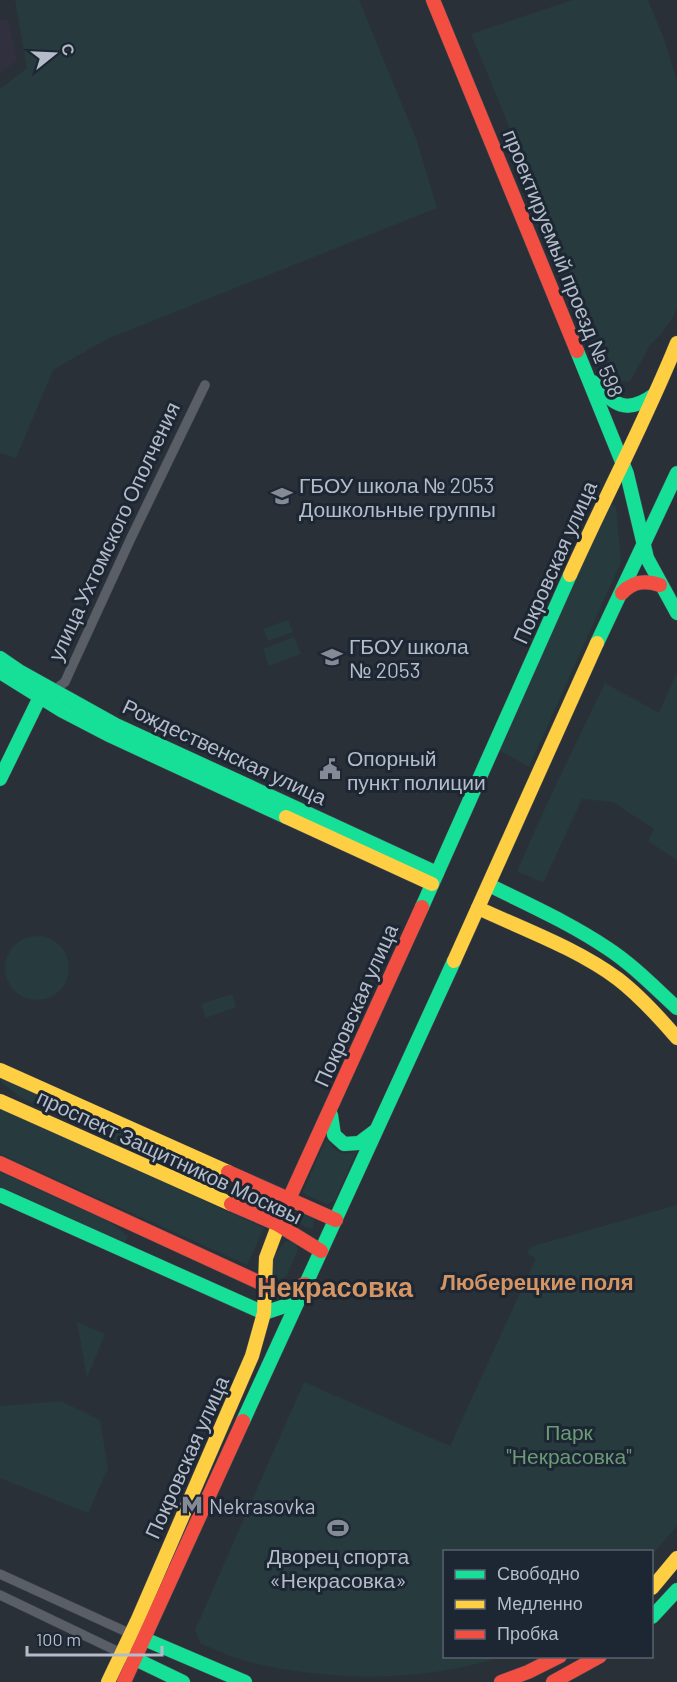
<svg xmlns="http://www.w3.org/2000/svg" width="677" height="1682" viewBox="0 0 677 1682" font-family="Barlow,sans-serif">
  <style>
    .medical { fill: #31303e }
    .green { fill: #273a3e }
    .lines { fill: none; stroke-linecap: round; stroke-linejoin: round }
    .street-casing { stroke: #484c53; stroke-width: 10 }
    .fast-casing { stroke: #484c53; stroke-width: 15 }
    .slow-casing { stroke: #484c53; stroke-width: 15 }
    .jam-casing { stroke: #484c53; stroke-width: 15 }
    .street { stroke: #5a5e66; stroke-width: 9 }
    .fast { stroke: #16e098; stroke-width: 14 }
    .slow { stroke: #ffcf43; stroke-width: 14 }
    .jam { stroke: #f24e42; stroke-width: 14 }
    .labels { text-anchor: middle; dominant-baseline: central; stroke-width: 6; stroke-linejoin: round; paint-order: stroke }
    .street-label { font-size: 21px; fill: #b4bcc9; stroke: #1d2633 }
    .poi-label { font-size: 21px; fill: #b4bcc9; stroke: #1d2633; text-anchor: start }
    .park-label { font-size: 21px; fill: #6b9a76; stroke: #1d2633 }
    .neighbourhood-label { font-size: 22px; font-weight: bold; fill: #d59563; stroke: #1d2633 }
    .district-label { font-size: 27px; font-weight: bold; fill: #d59563; stroke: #1d2633 }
  </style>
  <rect width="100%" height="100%" fill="#2a3038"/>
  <polygon class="medical" points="8,19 17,61 0,73 0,20"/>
  <g class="green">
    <polygon points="15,0 359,0 417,141 437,208 107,339 53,370 16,458 0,453 0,89 27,68"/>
    <polygon points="572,0 648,0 664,39 677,81 677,308 674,316 660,335 650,345 630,382 618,380 579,287 571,276 471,34"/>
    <polygon points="609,504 616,507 621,562 529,767 497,749"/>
    <polygon points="288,620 293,632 268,641 263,629"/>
    <polygon points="294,637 301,654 269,666 263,649"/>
    <polygon points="677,672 677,860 648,841 654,829 613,802 582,799 543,883 517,871 551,795 605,683 659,713"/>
    <circle cx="37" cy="968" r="32"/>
    <polygon points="232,994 236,1007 206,1018 201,1004"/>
    <polygon points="0,1074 168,1150 165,1158 142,1152 21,1098 0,1081"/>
    <polygon points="0,1108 264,1228 247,1265 0,1154"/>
    <path d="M327 1137C333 1151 343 1159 358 1149L335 1200 327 1204 304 1194 303 1191Z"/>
    <polygon points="0,1172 108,1221 128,1236 124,1245 0,1191"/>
    <path d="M677 1205V1526L652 1555V1552H444V1656L502 1657C423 1682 330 1682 249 1662 233 1658 217 1650 201 1644L195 1630 304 1382 450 1446 536 1258 527 1254 530 1247Z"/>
    <polygon points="301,1211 313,1216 314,1225 312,1229 308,1228 296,1222 296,1216"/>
    <path d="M287 1241 295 1243 298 1250 286 1277 278 1280 272 1276C269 1266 278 1246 287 1241Z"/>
    <polygon points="77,1322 105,1334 87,1378"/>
    <polygon points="61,1401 100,1420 108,1468 88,1513 0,1478 0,1406"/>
  </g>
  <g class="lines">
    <defs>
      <g id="street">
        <polyline points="53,691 65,682 69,673 131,538 205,385"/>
        <polyline points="0,1574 131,1634"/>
        <polyline points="0,1595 121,1653"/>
      </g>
      <g id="fast">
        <polyline points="577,351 627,474 647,558 677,613"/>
        <path d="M593 382C614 405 626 415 654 395"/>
        <polyline points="597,643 677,473"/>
        <polyline points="0,658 19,671 116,725 437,873"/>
        <polyline points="0,672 61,710 111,736 286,817"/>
        <polyline points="0,779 40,697 46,692"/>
        <path d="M489 885C529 905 570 923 607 948 633 965 654 987 677 1008"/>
        <polyline points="422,907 570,575"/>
        <polyline points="331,1115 334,1135 344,1144 359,1143 375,1131"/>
        <polyline points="0,1195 264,1313 285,1306 298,1293"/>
        <polyline points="243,1421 454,961"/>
        <polyline points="652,1617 677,1590"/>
        <polyline points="135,1635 245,1682"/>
        <polyline points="129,1656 183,1682"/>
      </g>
      <g id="slow">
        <path d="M570 575C605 497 645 422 677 343"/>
        <polyline points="286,817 432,884"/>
        <path d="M478 908C525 930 576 948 618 979 640 996 659 1017 677 1038"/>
        <polyline points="454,961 597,643"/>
        <polyline points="0,1070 228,1172"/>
        <polyline points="0,1101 231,1204"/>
        <polyline points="652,1588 677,1558"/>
        <polyline points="108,1682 138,1619 252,1356 264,1313 266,1258 284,1210"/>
      </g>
      <g id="jam">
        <polyline points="433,0 577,351"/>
        <path d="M622 593C633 581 645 580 660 585"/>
        <polyline points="0,1163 278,1291 286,1291 305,1284"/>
        <polyline points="228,1172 336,1220"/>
        <polyline points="231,1204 277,1224 321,1251"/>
        <polyline points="284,1210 422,907"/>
        <polyline points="124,1682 243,1421"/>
        <polyline points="501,1682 528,1672 560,1656"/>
        <polyline points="553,1682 600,1656"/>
      </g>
    </defs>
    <use href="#street" class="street-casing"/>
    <use href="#fast" class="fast-casing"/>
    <use href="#slow" class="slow-casing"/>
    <use href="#jam" class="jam-casing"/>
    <use href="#street" class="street"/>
    <use href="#fast" class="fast"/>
    <use href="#slow" class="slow"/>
    <use href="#jam" class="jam"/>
  </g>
  <defs>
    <symbol id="school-bare" viewBox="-9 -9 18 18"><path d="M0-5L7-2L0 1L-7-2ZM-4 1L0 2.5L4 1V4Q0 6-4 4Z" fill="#848b96" stroke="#1d2633" stroke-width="2.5" paint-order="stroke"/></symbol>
    <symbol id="civic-bare" viewBox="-9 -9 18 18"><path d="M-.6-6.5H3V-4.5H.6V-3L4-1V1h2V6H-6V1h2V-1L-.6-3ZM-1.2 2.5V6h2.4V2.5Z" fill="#848b96" stroke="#1d2633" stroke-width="2.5" paint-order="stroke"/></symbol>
    <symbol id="metro-bare" viewBox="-9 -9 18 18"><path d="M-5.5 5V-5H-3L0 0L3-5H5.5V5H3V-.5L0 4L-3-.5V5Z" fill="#848b96" stroke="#1d2633" stroke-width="2.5" paint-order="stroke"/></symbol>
    <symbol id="stadium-bare" viewBox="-9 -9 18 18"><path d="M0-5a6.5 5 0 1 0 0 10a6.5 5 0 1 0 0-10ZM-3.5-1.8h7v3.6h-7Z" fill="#848b96" stroke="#1d2633" stroke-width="2.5" paint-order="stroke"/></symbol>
  </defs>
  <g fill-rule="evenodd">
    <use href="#school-bare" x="267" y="481" width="30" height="30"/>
    <use href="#school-bare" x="317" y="642" width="30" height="30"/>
    <use href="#civic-bare" x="315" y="754" width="30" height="30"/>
    <use href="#metro-bare" x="177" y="1490" width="30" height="30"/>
    <use href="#stadium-bare" x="323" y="1513" width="30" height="30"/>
  </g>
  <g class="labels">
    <g class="street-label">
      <text transform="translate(564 263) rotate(68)">проектируемый проезд № 598</text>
      <text transform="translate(113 531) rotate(-65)">улица Ухтомского Ополчения</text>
      <text transform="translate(554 562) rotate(-66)">Покровская улица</text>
      <text transform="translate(225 751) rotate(25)">Рождественская улица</text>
      <text transform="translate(355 1005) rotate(-66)">Покровская улица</text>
      <text transform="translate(170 1156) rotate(25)">проспект Защитников Москвы</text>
      <text transform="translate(186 1457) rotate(-66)">Покровская улица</text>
    </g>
    <g class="poi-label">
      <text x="299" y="484">ГБОУ школа № 2053<tspan x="299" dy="24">Дошкольные группы</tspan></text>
      <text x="349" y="645">ГБОУ школа<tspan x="349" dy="24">№ 2053</tspan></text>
      <text x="347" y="757">Опорный<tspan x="347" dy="24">пункт полиции</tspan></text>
      <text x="209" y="1505">Nekrasovka</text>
      <text x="338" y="1555" text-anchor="middle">Дворец спорта<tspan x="338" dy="24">«Некрасовка»</tspan></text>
    </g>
    <g class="park-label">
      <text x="569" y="1431">Парк<tspan x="569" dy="24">"Некрасовка"</tspan></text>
    </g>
    <g class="neighbourhood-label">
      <text x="537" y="1281">Люберецкие поля</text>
    </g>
    <g class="district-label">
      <text x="335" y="1286">Некрасовка</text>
    </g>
  </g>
  <rect x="443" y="1550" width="210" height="108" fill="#1d2633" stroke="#59626f" stroke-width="1.5"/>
  <rect x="455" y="1570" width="30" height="9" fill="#16e098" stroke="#59626f" stroke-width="1.5"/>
  <text x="497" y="1580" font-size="18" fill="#b4bcc9">Свободно</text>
  <rect x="455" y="1600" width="30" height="9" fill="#ffcf43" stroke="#59626f" stroke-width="1.5"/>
  <text x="497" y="1610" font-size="18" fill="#b4bcc9">Медленно</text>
  <rect x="455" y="1630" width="30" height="9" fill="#f24e42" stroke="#59626f" stroke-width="1.5"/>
  <text x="497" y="1640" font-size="18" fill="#b4bcc9">Пробка</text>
  <g transform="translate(54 54) rotate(72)" stroke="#1d2633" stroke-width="4.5" paint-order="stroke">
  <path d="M0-4.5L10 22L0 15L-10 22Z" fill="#b4bcc9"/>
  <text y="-9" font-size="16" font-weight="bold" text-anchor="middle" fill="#b4bcc9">С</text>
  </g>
  <path d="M27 1646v9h135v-9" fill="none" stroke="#b4bcc9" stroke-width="3"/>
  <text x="36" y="1646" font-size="18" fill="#b4bcc9" stroke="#1d2633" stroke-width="4.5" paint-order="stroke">100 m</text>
</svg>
